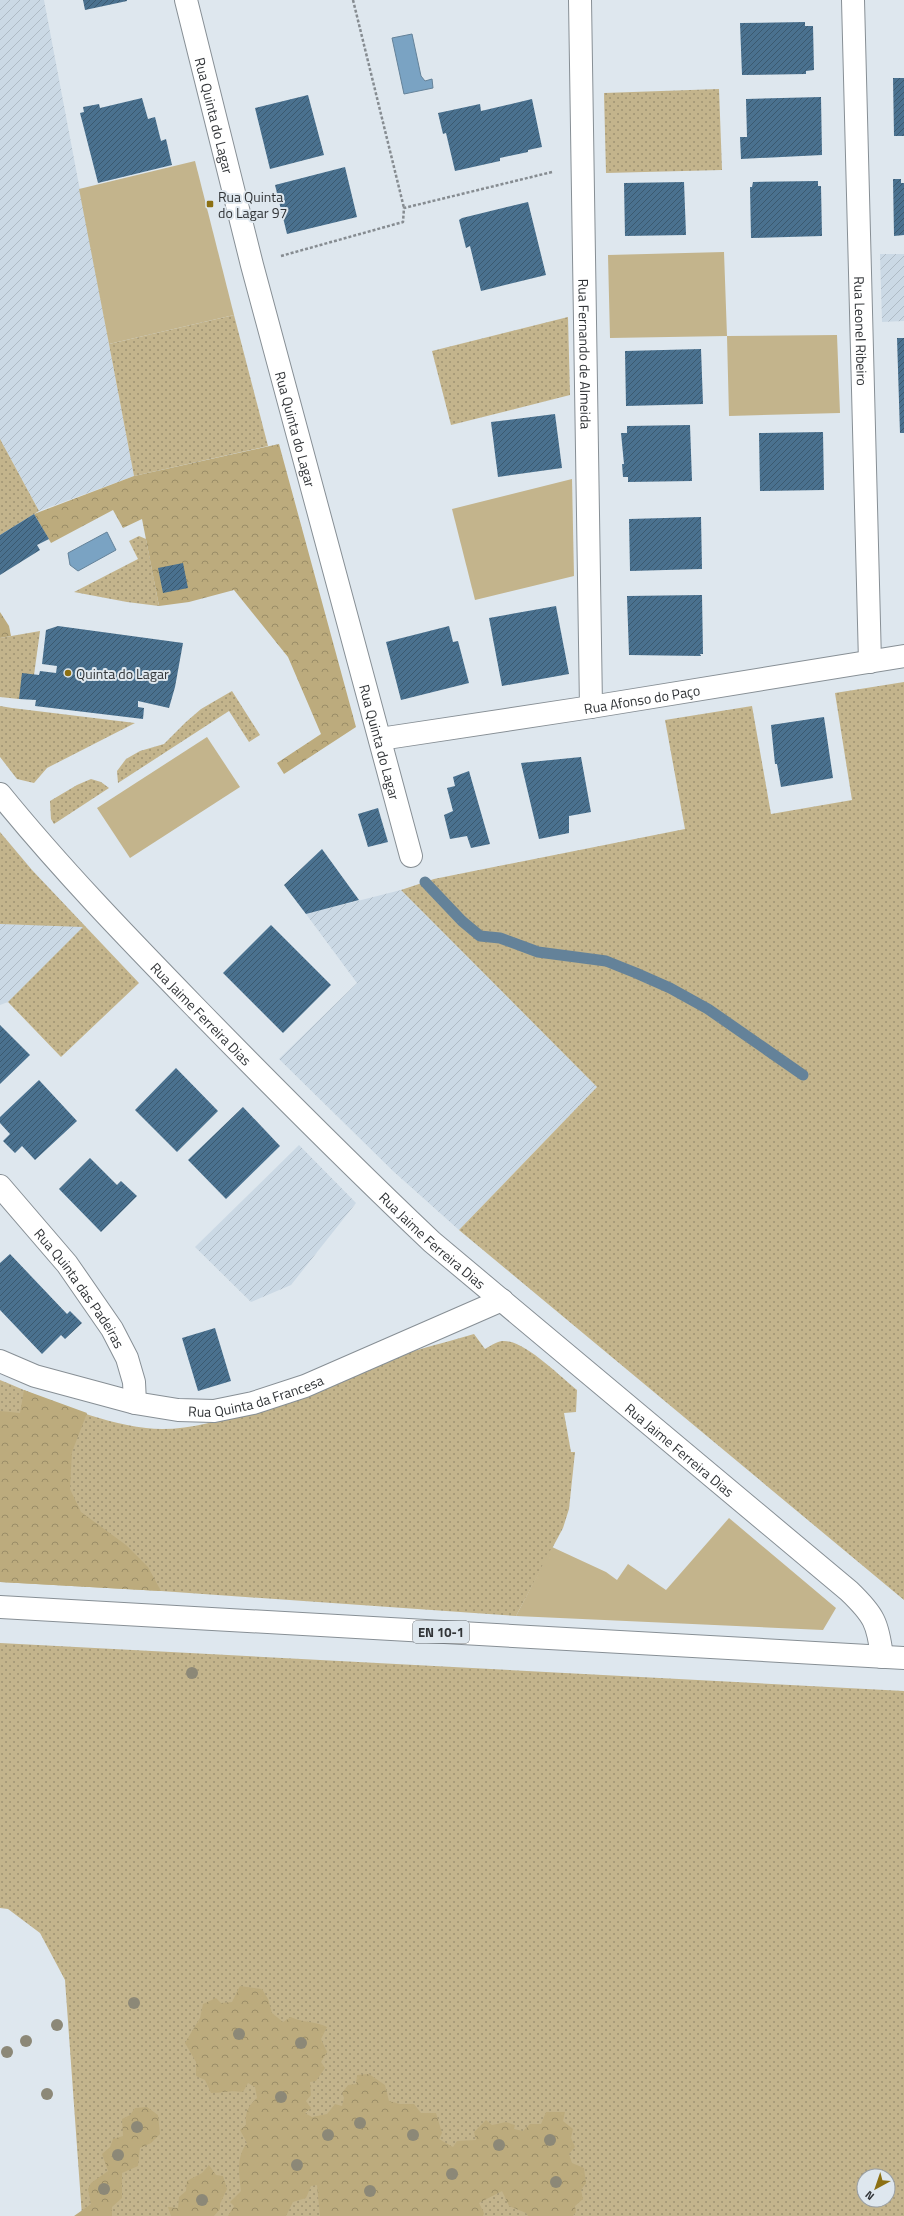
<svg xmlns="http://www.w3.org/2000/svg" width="904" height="2216" viewBox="0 0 904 2216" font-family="'Titillium Web',sans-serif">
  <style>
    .industrial { fill: url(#industrial-furrows) }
    .grass { fill: url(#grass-dots); fill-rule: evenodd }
    .forest { fill: url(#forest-crowns) }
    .green { fill: #c3b48c }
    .water { fill: #7aa3c3; stroke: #648299 }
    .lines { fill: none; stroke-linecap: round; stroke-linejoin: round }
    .stream { stroke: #648299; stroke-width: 11 }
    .building { fill: url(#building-hatch) }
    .minor-casing { stroke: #878f95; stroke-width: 24 }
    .tertiary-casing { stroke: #878f95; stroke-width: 24 }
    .primary-casing { stroke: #878f95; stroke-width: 24 }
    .path { stroke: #868c91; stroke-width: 2.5; stroke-dasharray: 3 2; stroke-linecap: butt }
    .minor { stroke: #fff; stroke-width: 22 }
    .tertiary { stroke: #fff; stroke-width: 22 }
    .primary { stroke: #fff; stroke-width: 22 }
    .tree { fill: #8c8877 }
    .poi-dot { fill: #8c7013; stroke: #dee7ee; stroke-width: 1.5 }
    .labels { text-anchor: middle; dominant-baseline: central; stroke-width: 4; stroke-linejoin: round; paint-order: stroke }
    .shield { fill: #dee7ee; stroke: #656a6e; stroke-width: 1 }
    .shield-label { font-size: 13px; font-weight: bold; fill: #313437 }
    .street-label { font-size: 14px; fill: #313437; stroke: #dee7ee }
    .poi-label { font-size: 14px; fill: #313437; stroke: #dee7ee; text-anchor: start }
  </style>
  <defs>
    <pattern id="industrial-furrows" width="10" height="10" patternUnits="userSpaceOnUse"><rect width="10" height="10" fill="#cbd9e5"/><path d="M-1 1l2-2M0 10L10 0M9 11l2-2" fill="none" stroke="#afbbc5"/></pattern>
    <pattern id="grass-dots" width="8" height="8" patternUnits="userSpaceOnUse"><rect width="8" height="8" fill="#c3b48c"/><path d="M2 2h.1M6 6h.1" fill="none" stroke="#9f9373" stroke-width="1.8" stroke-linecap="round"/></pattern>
    <pattern id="forest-crowns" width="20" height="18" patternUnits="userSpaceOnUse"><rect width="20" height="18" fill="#bcab7d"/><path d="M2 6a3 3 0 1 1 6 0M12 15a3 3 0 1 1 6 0" fill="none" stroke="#998c67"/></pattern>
    <pattern id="building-hatch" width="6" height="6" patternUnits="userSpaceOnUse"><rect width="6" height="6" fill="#4a718f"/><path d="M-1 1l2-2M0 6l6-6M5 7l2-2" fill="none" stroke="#3b596f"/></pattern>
  </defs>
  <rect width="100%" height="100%" fill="#dee7ee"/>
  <g class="industrial">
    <polygon points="0,0 44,0 134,476 39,511 0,439"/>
    <polygon points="880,254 904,254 904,321 882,322"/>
    <polygon points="401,890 597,1087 459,1230 393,1171 279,1059 357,983 306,914"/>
    <polygon points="0,924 84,926 8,1002 0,1005"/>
    <polygon points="299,1145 356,1203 291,1285 251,1302 195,1247"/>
  </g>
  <g class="grass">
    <polygon points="719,89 722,170 606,173 604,93"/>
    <polygon points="234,315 268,446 134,476 109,344"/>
    <polygon points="568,317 570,395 451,425 432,351"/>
    <polygon points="0,439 39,511 0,535"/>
    <polygon points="139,536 146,539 159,606 127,602 74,592 138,559 129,541"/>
    <polygon points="40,631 34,675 19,699 0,697 0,638"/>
    <polygon points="904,682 904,1600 459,1230 597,1087 401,890 434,879 685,829 665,720 752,706 771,814 852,800 835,693"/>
    <polygon points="232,691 260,735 249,742 229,711 118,783 117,771 126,759 140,751 164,744 186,722 201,709"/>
    <polygon points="0,706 12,708 135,723 47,768 34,783 17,779 0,757"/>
    <polygon points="91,779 101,782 109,788 54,824 51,819 50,801 77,785"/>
    <polygon points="0,832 32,870 139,983 61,1057 8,1002 83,927 0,924"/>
    <path d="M474 1334 485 1349C490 1346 496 1342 502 1341 524 1339 560 1377 577 1390L576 1412 564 1413 571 1452H575L569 1509 563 1528 516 1616 161 1591 0 1582V1380C46 1399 96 1422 146 1428 209 1437 304 1388 363 1367 399 1354 437 1345 474 1334Z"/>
    <path d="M0 1643 904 1691V2216H82L65 1980 40 1933 8 1909 0 1908ZM864 2176H888V2200H864Z"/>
  </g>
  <g class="forest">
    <polygon points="279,444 356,727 284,774 277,763 321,734 288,657 234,590 189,602 159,606 142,519 123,528 113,510 51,543 34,514 134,476"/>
    <polygon points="0,612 9,626 11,636 0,638"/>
    <polygon points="24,1390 87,1413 72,1452 70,1489 81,1512 126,1545 148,1567 161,1591 0,1582 0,1411 20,1413"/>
    <path d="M240 1986 262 1989 268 1999 272 2013 283 2022 291 2017C303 2023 315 2021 327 2027L321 2039 327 2052 321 2062 325 2068 316 2081 310 2082 311 2095 306 2101 311 2108 305 2113 312 2117 327 2114 335 2104 342 2106 344 2098 342 2093 348 2085 356 2084 357 2075 369 2074 385 2085 389 2101 400 2104H414L421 2113H436L442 2133 439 2139 453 2147 457 2141 476 2140 474 2132 486 2120 492 2125 506 2122 515 2125 514 2129 523 2131 530 2124H541L546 2112H565L563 2121 573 2129 571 2138 575 2147 569 2154 572 2163 584 2168 586 2183 581 2190 583 2199 575 2206 576 2212 573 2216H528L526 2213 509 2206 502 2191 479 2203 484 2213 483 2216H320L317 2185 311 2186 306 2198 293 2202 286 2216H228L234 2206 230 2202 241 2191C239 2174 236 2157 247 2143L240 2130 246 2125C245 2112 248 2106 257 2098L255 2087 248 2083 243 2092C230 2090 223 2093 211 2093L205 2080 196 2076V2062L185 2043 200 2018 203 2004 216 1998 221 2003 232 2002Z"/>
    <polygon points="147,2107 158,2115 160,2134 151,2143 140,2148 138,2166 122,2173 122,2198 112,2207 112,2216 74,2216 91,2204 88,2189 91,2183 108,2171 102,2154 110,2147 113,2139 123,2136 122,2119 130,2115 135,2108"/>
    <polygon points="209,2165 216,2175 223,2176 227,2189 220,2204 220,2209 214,2216 171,2216 168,2207 178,2208 179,2197 186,2191 187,2181 202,2173"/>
  </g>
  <g class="green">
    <polygon points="195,161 234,315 109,344 79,189"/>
    <polygon points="724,252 727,336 837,335 840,413 729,416 727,336 610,338 608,255"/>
    <polygon points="572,479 574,576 475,600 452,509"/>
    <polygon points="207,737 240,787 130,858 97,808"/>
    <polygon points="729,1518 836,1608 823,1630 516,1616 552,1547 606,1572 617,1580 628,1564 666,1590"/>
  </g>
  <g class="water">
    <polygon points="412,34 421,76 425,81 432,79 433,88 404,94 392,38"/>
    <polygon points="107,532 116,550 78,571 70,565 68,553"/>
  </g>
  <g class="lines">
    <polyline class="stream" points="425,882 462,921 480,936 500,938 538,952 606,961 636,973 670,988 708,1009 803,1075"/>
  </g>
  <g class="building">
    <polygon points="83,0 127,0 127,1 85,10"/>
    <polygon points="805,22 805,26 813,26 814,70 806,71 806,74 742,75 740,23"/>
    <polygon points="893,78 904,78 904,136 894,136"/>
    <polygon points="308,95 324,155 270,169 255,108"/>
    <polygon points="821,97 822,155 741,159 740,137 747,137 746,99"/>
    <polygon points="142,98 148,119 155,117 161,141 166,139 172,165 98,183 80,113 84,112 83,107 99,104 100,108"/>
    <polygon points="532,99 542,147 528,150 528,152 500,158 500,161 455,171 446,133 443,134 438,113 480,104 481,111"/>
    <polygon points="345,167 357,217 287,234 275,185"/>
    <polygon points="893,179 901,179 901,183 904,183 904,235 894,236"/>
    <polygon points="818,181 818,186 821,186 822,236 751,238 750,187 752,187 753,182"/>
    <polygon points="684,182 686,235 625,236 624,183"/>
    <polygon points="528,202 546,275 481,291 470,246 466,248 459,220 462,218"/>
    <polygon points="897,338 904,338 904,433 900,433"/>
    <polygon points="701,349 703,404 626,406 625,351"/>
    <polygon points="555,414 562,468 498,477 491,422"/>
    <polygon points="690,425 692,481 628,482 628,477 623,477 622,464 624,464 621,433 627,433 627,426"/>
    <polygon points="823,432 824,490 760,491 759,433"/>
    <polygon points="34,514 49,539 37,545 40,550 0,575 0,535"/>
    <polygon points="701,517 702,569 630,571 629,519"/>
    <polygon points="183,563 188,588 163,593 158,568"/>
    <polygon points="702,595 703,654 700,654 701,656 629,655 627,596"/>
    <polygon points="556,606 569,674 502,686 489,618"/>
    <polygon points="58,626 183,643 175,687 169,708 138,701 138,707 144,708 143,719 35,706 36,700 19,699 22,673 39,675 40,671 56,673 57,666 42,664 46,630"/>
    <polygon points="449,626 453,642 458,641 469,683 401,700 386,642"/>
    <polygon points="824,717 833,778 781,787 777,764 775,764 771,725"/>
    <polygon points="581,757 591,812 569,816 569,833 539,839 521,763"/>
    <polygon points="469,771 490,844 471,848 467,836 450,839 444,815 453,811 447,788 455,786 453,777"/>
    <polygon points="378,808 388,842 368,847 358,814"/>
    <polygon points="322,849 359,900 306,914 284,885"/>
    <polygon points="271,925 331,985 283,1033 223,973"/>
    <polygon points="0,1025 30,1055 0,1084"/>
    <polygon points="176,1068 218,1111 177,1152 135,1110"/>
    <polygon points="39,1080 77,1121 35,1160 22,1146 15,1153 3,1141 10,1134 0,1123 0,1117"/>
    <polygon points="243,1107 280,1146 226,1199 188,1160"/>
    <polygon points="90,1158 117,1185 121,1181 137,1196 101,1232 59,1189"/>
    <polygon points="10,1254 67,1314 70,1311 82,1323 65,1339 61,1335 42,1354 0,1310 0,1263"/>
    <polygon points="215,1328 231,1381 198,1391 182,1338"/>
  </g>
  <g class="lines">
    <defs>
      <g id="minor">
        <path id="s1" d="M186 0 252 265 411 856"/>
        <path id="s2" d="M580 0 591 707"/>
        <path id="s3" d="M853 0 870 662"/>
        <path id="s4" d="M380 739 591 707 904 656"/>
        <path id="s5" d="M0 1186 67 1264 112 1329 127 1358 134 1382 135 1403"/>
        <path id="s6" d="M0 1361 35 1376 135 1403 178 1410 214 1411 253 1403 305 1386 502 1300"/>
      </g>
      <g id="tertiary">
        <path id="s7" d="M0 794C61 869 127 937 194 1006 272 1086 351 1165 432 1242L849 1591C874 1615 878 1623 882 1657"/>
      </g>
      <polyline id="primary" points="0,1607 904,1658"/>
    </defs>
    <use href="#minor" class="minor-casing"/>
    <use href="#tertiary" class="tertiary-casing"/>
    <use href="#primary" class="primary-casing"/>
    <g class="path">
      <polyline points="353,0 404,208"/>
      <polyline points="281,256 403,222 404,208 552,172"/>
    </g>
    <use href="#minor" class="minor"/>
    <use href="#tertiary" class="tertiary"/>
    <use href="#primary" class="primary"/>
  </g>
  <g class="tree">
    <circle cx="192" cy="1673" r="6"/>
    <circle cx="134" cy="2003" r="6"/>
    <circle cx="57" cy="2025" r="6"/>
    <circle cx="239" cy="2034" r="6"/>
    <circle cx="26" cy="2041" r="6"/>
    <circle cx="301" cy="2043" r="6"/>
    <circle cx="7" cy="2052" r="6"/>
    <circle cx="47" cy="2094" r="6"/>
    <circle cx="281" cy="2097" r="6"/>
    <circle cx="360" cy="2123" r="6"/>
    <circle cx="137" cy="2127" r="6"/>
    <circle cx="328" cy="2135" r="6"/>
    <circle cx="413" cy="2135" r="6"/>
    <circle cx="550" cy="2140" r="6"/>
    <circle cx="499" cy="2145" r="6"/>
    <circle cx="118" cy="2155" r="6"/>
    <circle cx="297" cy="2165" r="6"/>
    <circle cx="452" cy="2174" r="6"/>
    <circle cx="556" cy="2182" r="6"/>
    <circle cx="104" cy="2189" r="6"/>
    <circle cx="370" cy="2191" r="6"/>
    <circle cx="202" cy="2200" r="6"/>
  </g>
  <g class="poi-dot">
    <rect x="206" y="200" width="8" height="8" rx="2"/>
    <circle cx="68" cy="673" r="4"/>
  </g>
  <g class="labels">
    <rect class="shield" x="413" y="1621" width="56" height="22" rx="3"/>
    <g class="shield-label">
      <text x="441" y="1632">EN 10-1</text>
    </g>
    <g class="street-label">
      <text stroke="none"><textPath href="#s1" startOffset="119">Rua Quinta do Lagar</textPath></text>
      <text stroke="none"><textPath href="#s3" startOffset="331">Rua Leonel Ribeiro</textPath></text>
      <text stroke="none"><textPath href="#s2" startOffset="354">Rua Fernando de Almeida</textPath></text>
      <text stroke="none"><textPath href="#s1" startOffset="443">Rua Quinta do Lagar</textPath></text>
      <text stroke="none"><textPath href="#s4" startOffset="265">Rua Afonso do Paço</textPath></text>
      <text stroke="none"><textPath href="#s1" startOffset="767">Rua Quinta do Lagar</textPath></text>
      <text stroke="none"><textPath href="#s7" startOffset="298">Rua Jaime Ferreira Dias</textPath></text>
      <text stroke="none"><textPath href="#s7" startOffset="622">Rua Jaime Ferreira Dias</textPath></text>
      <text stroke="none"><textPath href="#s5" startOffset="130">Rua Quinta das Padeiras</textPath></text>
      <text stroke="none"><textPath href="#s6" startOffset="265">Rua Quinta da Francesa</textPath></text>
      <text stroke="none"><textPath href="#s7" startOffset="946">Rua Jaime Ferreira Dias</textPath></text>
    </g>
    <g class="poi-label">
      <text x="218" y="196">Rua Quinta<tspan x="218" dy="16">do Lagar 97</tspan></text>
      <text x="76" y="673">Quinta do Lagar</text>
    </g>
  </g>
  <g transform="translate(876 2188) rotate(220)"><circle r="19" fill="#dee7ee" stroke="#999fa5"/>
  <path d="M0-3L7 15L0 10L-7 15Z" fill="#8c7013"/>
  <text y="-6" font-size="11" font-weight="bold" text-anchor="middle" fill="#313437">N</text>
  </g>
</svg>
